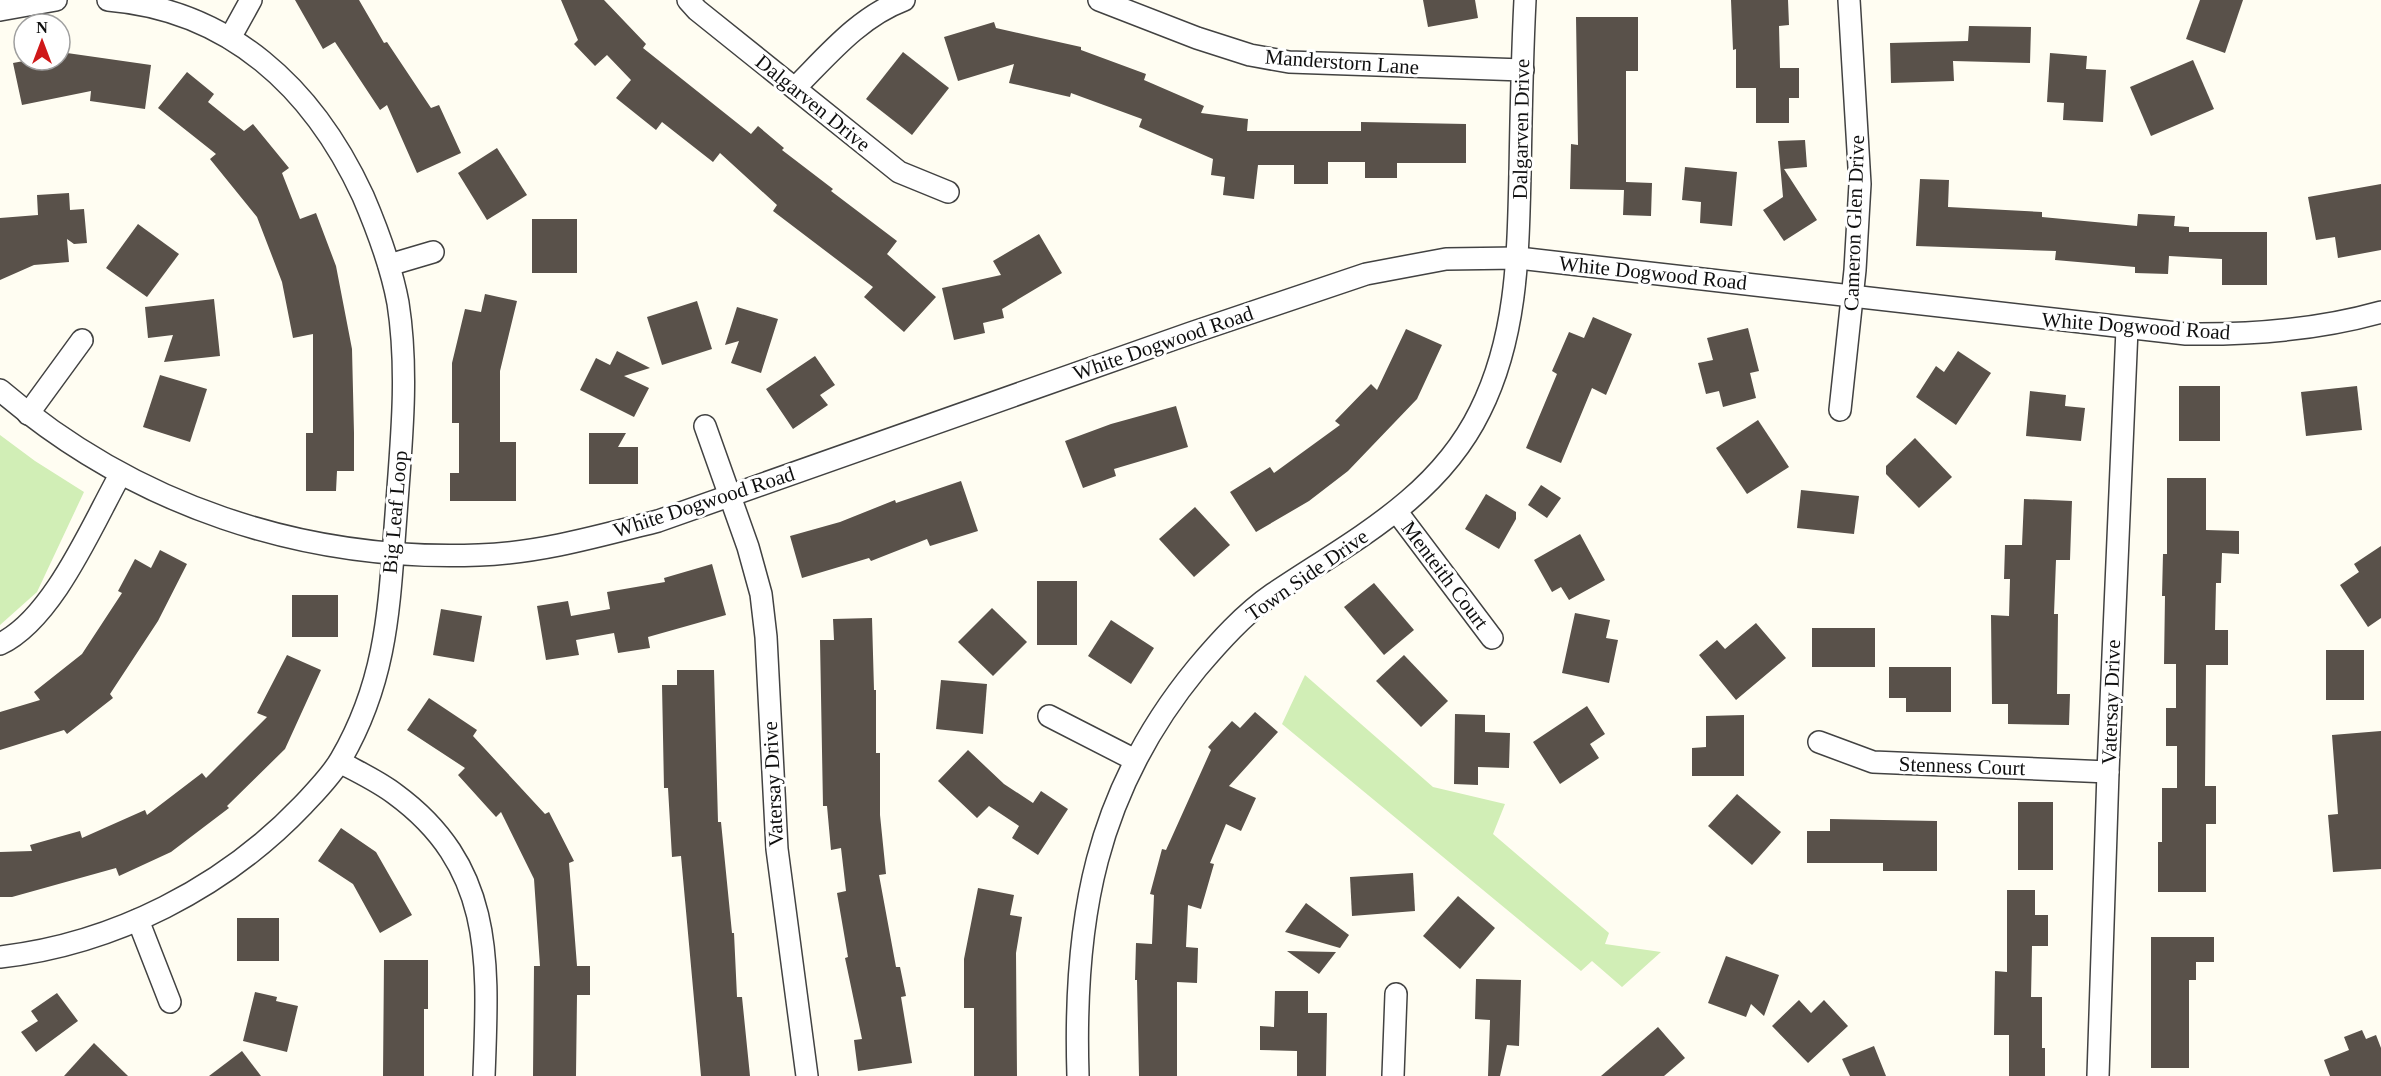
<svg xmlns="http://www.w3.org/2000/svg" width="2381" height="1076" viewBox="0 0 2381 1076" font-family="Georgia,serif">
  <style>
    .green { fill: #d1eeb6 }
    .building { fill: #59514a }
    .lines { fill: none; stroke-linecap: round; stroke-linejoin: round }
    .minor-casing { stroke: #424242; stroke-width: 24 }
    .minor { stroke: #fff; stroke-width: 21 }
    .labels { text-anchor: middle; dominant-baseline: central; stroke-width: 6; stroke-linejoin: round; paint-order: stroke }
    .street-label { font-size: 21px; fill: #0f0f0f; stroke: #fff }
  </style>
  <rect width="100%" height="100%" fill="#fffdf2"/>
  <g class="green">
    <polygon points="0,435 35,461 84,492 37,592 0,625"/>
    <polygon points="1305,675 1433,787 1505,804 1493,834 1609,933 1605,944 1661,952 1622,987 1592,961 1581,971 1282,724"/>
  </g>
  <g class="building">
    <polygon points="295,0 359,0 384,43 387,42 431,108 439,105 461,153 417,173 387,105 380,110 335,42 323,49"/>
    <polygon points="561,0 604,0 646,44 643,48 751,134 758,126 784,148 782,150 833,189 831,191 897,241 887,254 936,297 904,332 864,297 873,287 773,211 777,205 720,153 713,162 662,122 656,130 616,98 631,80 607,55 595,66 574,44 578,40"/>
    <polygon points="1423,0 1475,0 1478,18 1428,27"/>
    <polygon points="1731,0 1788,0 1789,25 1779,26 1780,68 1799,68 1799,98 1789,98 1789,123 1756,123 1756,88 1736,88 1736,49 1733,50"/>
    <polygon points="2200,0 2243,0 2225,53 2186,39"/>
    <polygon points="1576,17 1638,17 1638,71 1626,71 1626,182 1652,183 1651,216 1623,215 1624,190 1570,189 1571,144 1578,145"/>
    <polygon points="994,22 996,28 1081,47 1081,50 1146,74 1144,80 1204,106 1201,113 1248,119 1247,131 1361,131 1361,122 1466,124 1466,163 1397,163 1397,178 1365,178 1365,162 1328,162 1328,184 1294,184 1294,165 1258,165 1254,199 1223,195 1225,177 1211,175 1213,159 1139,127 1142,119 1071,93 1070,97 1009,83 1014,64 958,81 944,37"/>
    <polygon points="1969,26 2031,27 2030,63 1953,61 1954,81 1891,83 1890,43 1968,41"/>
    <polygon points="60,52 151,65 145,109 90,101 91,91 22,105 13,63 29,60 60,60"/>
    <polygon points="903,52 949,88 912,135 866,99"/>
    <polygon points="2050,53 2087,56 2086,69 2106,70 2103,122 2063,120 2064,103 2047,102"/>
    <polygon points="2193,60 2214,109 2151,136 2130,87"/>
    <polygon points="187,72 214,94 208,102 244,131 253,124 289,168 282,173 300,219 316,213 336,266 352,349 354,433 354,471 337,471 336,491 306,491 306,433 313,433 313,334 293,338 282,282 257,217 210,159 216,154 158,108"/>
    <polygon points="1805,140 1807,167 1784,169 1817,220 1784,241 1763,210 1783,197 1778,141"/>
    <polygon points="497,148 527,195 487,220 458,173"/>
    <polygon points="1685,167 1737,172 1732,226 1700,223 1701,202 1682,200"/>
    <polygon points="1920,179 1949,180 1948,207 2042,212 2042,217 2137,226 2138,214 2175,216 2174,226 2189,227 2189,232 2267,232 2267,285 2222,285 2222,259 2169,256 2168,274 2135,273 2135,267 2055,260 2056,251 1916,246"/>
    <polygon points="2381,184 2381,250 2338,258 2335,237 2316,240 2308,197"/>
    <polygon points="69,193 70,210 84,209 87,243 74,244 67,239 69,262 34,265 0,280 0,218 38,215 37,195"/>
    <rect x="532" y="219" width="45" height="54"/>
    <polygon points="138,224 179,254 147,297 106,268"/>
    <polygon points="1039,234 1062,273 1002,309 1004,318 983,323 985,333 954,340 942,288 1001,275 993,261"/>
    <polygon points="485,294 517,301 500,371 500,442 516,442 516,501 450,501 450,473 459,473 459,423 452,423 452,363 465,309 481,312"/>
    <polygon points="214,299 220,356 164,362 173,335 148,338 145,307"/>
    <polygon points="697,301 712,349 662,365 647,317"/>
    <polygon points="737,307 778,319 761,373 731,363 739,341 725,345"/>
    <polygon points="1593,317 1632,334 1606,395 1592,388 1561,463 1526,448 1557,374 1552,371 1569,332 1584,338"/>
    <polygon points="1748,328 1759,371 1750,373 1756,398 1723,407 1719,391 1706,394 1698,363 1713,360 1707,338"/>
    <polygon points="1406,329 1442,345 1417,399 1348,471 1309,501 1256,532 1230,492 1270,467 1274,473 1340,425 1335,421 1371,384 1377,390"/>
    <polygon points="617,351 650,368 624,376 649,388 634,417 580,390 596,358 610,365"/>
    <polygon points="1958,351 1991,373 1956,425 1916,397 1936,366 1944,372"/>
    <polygon points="815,356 835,385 820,395 828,405 793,429 766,389"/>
    <polygon points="160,375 207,389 190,442 143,427"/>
    <rect x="2179" y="386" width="41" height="55"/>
    <polygon points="2357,386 2362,430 2306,436 2301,392"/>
    <polygon points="2030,391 2066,395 2065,406 2085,408 2081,441 2026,436"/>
    <polygon points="1176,406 1188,447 1114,469 1116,476 1083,488 1065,441 1111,424"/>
    <polygon points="1758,420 1789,467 1747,494 1716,448"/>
    <polygon points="589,433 626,433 618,447 638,447 638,484 589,484"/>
    <polygon points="1915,438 1952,477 1919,508 1886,474 1886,466"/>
    <polygon points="2167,478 2206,478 2206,530 2239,531 2239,554 2222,553 2221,583 2216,583 2215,630 2228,630 2228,665 2206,665 2205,786 2216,786 2216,824 2206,824 2206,892 2158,892 2158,842 2162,842 2162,788 2177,788 2177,746 2166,746 2166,708 2176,708 2176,664 2164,664 2165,596 2162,596 2163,554 2167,554"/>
    <polygon points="961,481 978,531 930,546 927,539 871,561 869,558 802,578 790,536 840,522 895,500 896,503"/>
    <polygon points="1541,485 1561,498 1547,518 1528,505"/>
    <polygon points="1801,490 1859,496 1854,534 1797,528"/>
    <polygon points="1486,494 1516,512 1516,519 1499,549 1465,529"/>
    <polygon points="2024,499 2072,501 2070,560 2056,560 2054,614 2058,614 2057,694 2070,694 2069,725 2008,724 2008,704 1992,704 1991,615 2009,616 2010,579 2004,579 2005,545 2022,545"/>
    <polygon points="1195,507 1230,545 1194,577 1159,539"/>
    <polygon points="1580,534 1605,580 1569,600 1561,587 1552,592 1534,560"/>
    <polygon points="2381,546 2381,618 2368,627 2340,585 2359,572 2354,564"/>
    <polygon points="160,550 187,564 158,621 110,694 113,698 67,734 64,730 0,750 0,712 40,700 34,692 82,654 122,593 118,591 135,559 151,568"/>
    <polygon points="712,564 726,615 648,637 650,648 618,653 614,633 576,640 579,655 546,660 537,606 568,601 571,616 610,609 607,592 665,582 664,578"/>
    <rect x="1037" y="581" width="40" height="64"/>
    <polygon points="1374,583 1414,630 1384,655 1344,607"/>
    <rect x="292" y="595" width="46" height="42"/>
    <polygon points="992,608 1027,642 993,676 958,642"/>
    <polygon points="441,609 482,616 474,662 433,655"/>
    <polygon points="1575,613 1610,620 1606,638 1618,640 1609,683 1562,673"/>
    <polygon points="872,618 874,690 876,690 876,753 880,753 880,815 886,874 879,875 896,967 900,967 906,996 901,997 912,1063 858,1071 854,1040 862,1039 845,958 848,957 837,893 846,891 841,848 831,850 827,806 823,806 820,640 834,640 833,619"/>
    <polygon points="1111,620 1154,648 1131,684 1088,656"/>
    <polygon points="1756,623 1786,658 1736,700 1699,655 1717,640 1725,649"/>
    <rect x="1812" y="628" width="63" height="39"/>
    <rect x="2326" y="650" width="38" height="50"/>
    <polygon points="287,655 321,670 285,749 227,806 229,808 171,852 119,876 116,868 12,897 0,897 0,852 32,851 30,845 80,831 82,838 145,810 147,815 202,773 206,778 267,717 257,713"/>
    <polygon points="1404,655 1448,701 1421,727 1376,681"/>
    <polygon points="1889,667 1951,667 1951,712 1906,712 1906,698 1889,698"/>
    <polygon points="677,670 714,670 718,822 721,822 732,933 734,933 737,997 742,997 750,1076 701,1076 681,856 672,857 668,788 664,788 662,685 677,685"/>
    <polygon points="941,680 987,684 983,734 936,729"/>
    <polygon points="429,698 477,730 473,736 545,814 549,812 574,861 569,863 577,966 590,966 590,995 577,995 576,1076 533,1076 534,966 540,966 534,879 501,812 496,817 458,775 465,768 407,730"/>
    <polygon points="1587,706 1605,734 1590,744 1599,758 1560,784 1533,742"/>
    <polygon points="1255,712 1278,732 1229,786 1256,798 1241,831 1226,824 1210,863 1214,864 1201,909 1188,905 1186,947 1198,948 1197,983 1177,982 1177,1076 1139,1076 1137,980 1135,980 1136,943 1152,944 1154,895 1150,894 1162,849 1166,850 1211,750 1208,747 1232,721 1240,728"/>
    <polygon points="1455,714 1485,715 1485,732 1510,733 1509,768 1478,767 1478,785 1454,784"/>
    <polygon points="1744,715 1744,776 1692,776 1692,748 1706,747 1706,716"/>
    <polygon points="2381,731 2381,869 2333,872 2328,815 2338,814 2332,735"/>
    <polygon points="968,750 1004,784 1033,803 1041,791 1068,809 1038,855 1012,838 1019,826 989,806 977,818 938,781"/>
    <polygon points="1737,794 1781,832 1752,865 1708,826"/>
    <rect x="2018" y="802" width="35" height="68"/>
    <polygon points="1830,819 1937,821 1937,871 1883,871 1883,863 1807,863 1807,831 1830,831"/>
    <polygon points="341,828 376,852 412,915 380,933 353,884 318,861"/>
    <polygon points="1413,873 1415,911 1352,916 1350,877"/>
    <polygon points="978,888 1014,895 1010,915 1022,917 1016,953 1017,1076 974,1076 974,1008 964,1008 964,959"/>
    <polygon points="2007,890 2035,890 2035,915 2048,915 2048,946 2032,946 2031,997 2042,997 2042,1048 2045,1048 2045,1076 2009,1076 2009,1035 1994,1035 1995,971 2007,972"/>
    <polygon points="1458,896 1495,928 1460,969 1423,936"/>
    <polygon points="1306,903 1349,935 1340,948 1285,932"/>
    <rect x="237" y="918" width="42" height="43"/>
    <polygon points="2151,937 2214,937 2214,962 2196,962 2196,980 2189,980 2189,1068 2151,1068"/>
    <polygon points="1287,951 1336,952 1319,974"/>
    <polygon points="1726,956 1779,975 1764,1016 1751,1004 1746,1017 1708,1003"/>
    <polygon points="384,960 428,960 428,1009 424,1009 424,1076 383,1076"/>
    <polygon points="1476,979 1521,980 1519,1046 1507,1045 1500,1076 1488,1076 1490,1020 1475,1019"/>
    <polygon points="1275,991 1308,991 1308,1013 1327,1013 1326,1076 1297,1076 1297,1051 1260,1050 1260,1026 1274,1027"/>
    <polygon points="255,992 277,997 276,1001 298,1006 287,1052 243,1041"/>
    <polygon points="57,993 78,1021 36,1052 21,1032 38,1021 31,1011"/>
    <polygon points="1799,1000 1811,1013 1824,1000 1848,1026 1808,1063 1772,1026"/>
    <polygon points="1658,1027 1685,1058 1664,1076 1601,1076"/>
    <polygon points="2362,1030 2366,1039 2376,1035 2381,1048 2381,1076 2330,1076 2324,1060 2349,1050 2344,1037"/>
    <polygon points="94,1043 128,1076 64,1076"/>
    <polygon points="1874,1046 1886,1076 1850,1076 1842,1059"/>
    <polygon points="242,1051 261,1076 209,1076"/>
  </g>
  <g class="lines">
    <defs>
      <g id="minor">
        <polyline points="688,0 697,10 899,172 948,192"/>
        <polyline points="1099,0 1197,38 1250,55 1289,62 1523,70"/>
        <polyline points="0,10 56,0"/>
        <polyline points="230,38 251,0"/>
        <path d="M795 88C828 55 859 17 904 0"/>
        <polyline points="389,265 433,252"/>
        <path d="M0 390C134 505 303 562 479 555 540 553 599 536 658 521L1191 333 1366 274 1446 259 1518 258 2186 334C2253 335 2317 330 2381 312"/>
        <polyline points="1840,410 1855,270 1860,184 1849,0"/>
        <polyline points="28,414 82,340"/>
        <polyline points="705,426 748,547 761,594 766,637 777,849 807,1076"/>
        <polyline points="1397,512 1492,638"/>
        <path d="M0 644C53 619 92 525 120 475"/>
        <polyline points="1049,716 1135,760"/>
        <polyline points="1819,742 1873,762 2108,772"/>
        <path d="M340 762C358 772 378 781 395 794 496 868 488 964 484 1076"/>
        <polyline points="138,920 170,1002"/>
        <path d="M0 957C114 944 224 888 303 805 316 791 332 775 341 759 388 678 389 605 396 515 401 445 409 373 398 303 391 265 378 231 363 196 313 88 230 10 108 0"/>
        <path d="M1078 1076C1073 920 1095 792 1197 668 1219 642 1244 614 1273 594 1350 542 1437 499 1480 411 1517 337 1518 256 1520 174 1521 116 1522 58 1525 0"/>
        <polyline points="1393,1076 1396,994"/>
        <polyline points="2098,1076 2108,772 2127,329"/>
      </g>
    </defs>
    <use href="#minor" class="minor-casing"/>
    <use href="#minor" class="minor"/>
  </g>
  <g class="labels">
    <g class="street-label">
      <text transform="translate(1342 62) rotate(4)">Manderstorn Lane</text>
      <text transform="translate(813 103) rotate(39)">Dalgarven Drive</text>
      <text transform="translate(1521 129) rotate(-89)">Dalgarven Drive</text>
      <text transform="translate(1854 223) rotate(-88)">Cameron Glen Drive</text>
      <text transform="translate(1653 273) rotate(6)">White Dogwood Road</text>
      <text transform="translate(2136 326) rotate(4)">White Dogwood Road</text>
      <text transform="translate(1163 343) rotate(-19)">White Dogwood Road</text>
      <text transform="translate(704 502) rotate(-18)">White Dogwood Road</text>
      <text transform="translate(395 512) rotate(-85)">Big Leaf Loop</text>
      <text transform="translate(1307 575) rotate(-35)">Town Side Drive</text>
      <text transform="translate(1445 575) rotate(53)">Menteith Court</text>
      <text transform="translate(2111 702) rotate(-88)">Vatersay Drive</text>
      <text transform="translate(1962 766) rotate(2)">Stenness Court</text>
      <text transform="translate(773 784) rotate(-93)">Vatersay Drive</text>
    </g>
  </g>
  <g transform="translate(42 42)"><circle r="28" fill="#ffffff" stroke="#9f9f9f" stroke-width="1.5"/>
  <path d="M0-4.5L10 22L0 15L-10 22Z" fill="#cf1819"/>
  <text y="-9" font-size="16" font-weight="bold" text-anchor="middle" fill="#0f0f0f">N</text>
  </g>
</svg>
